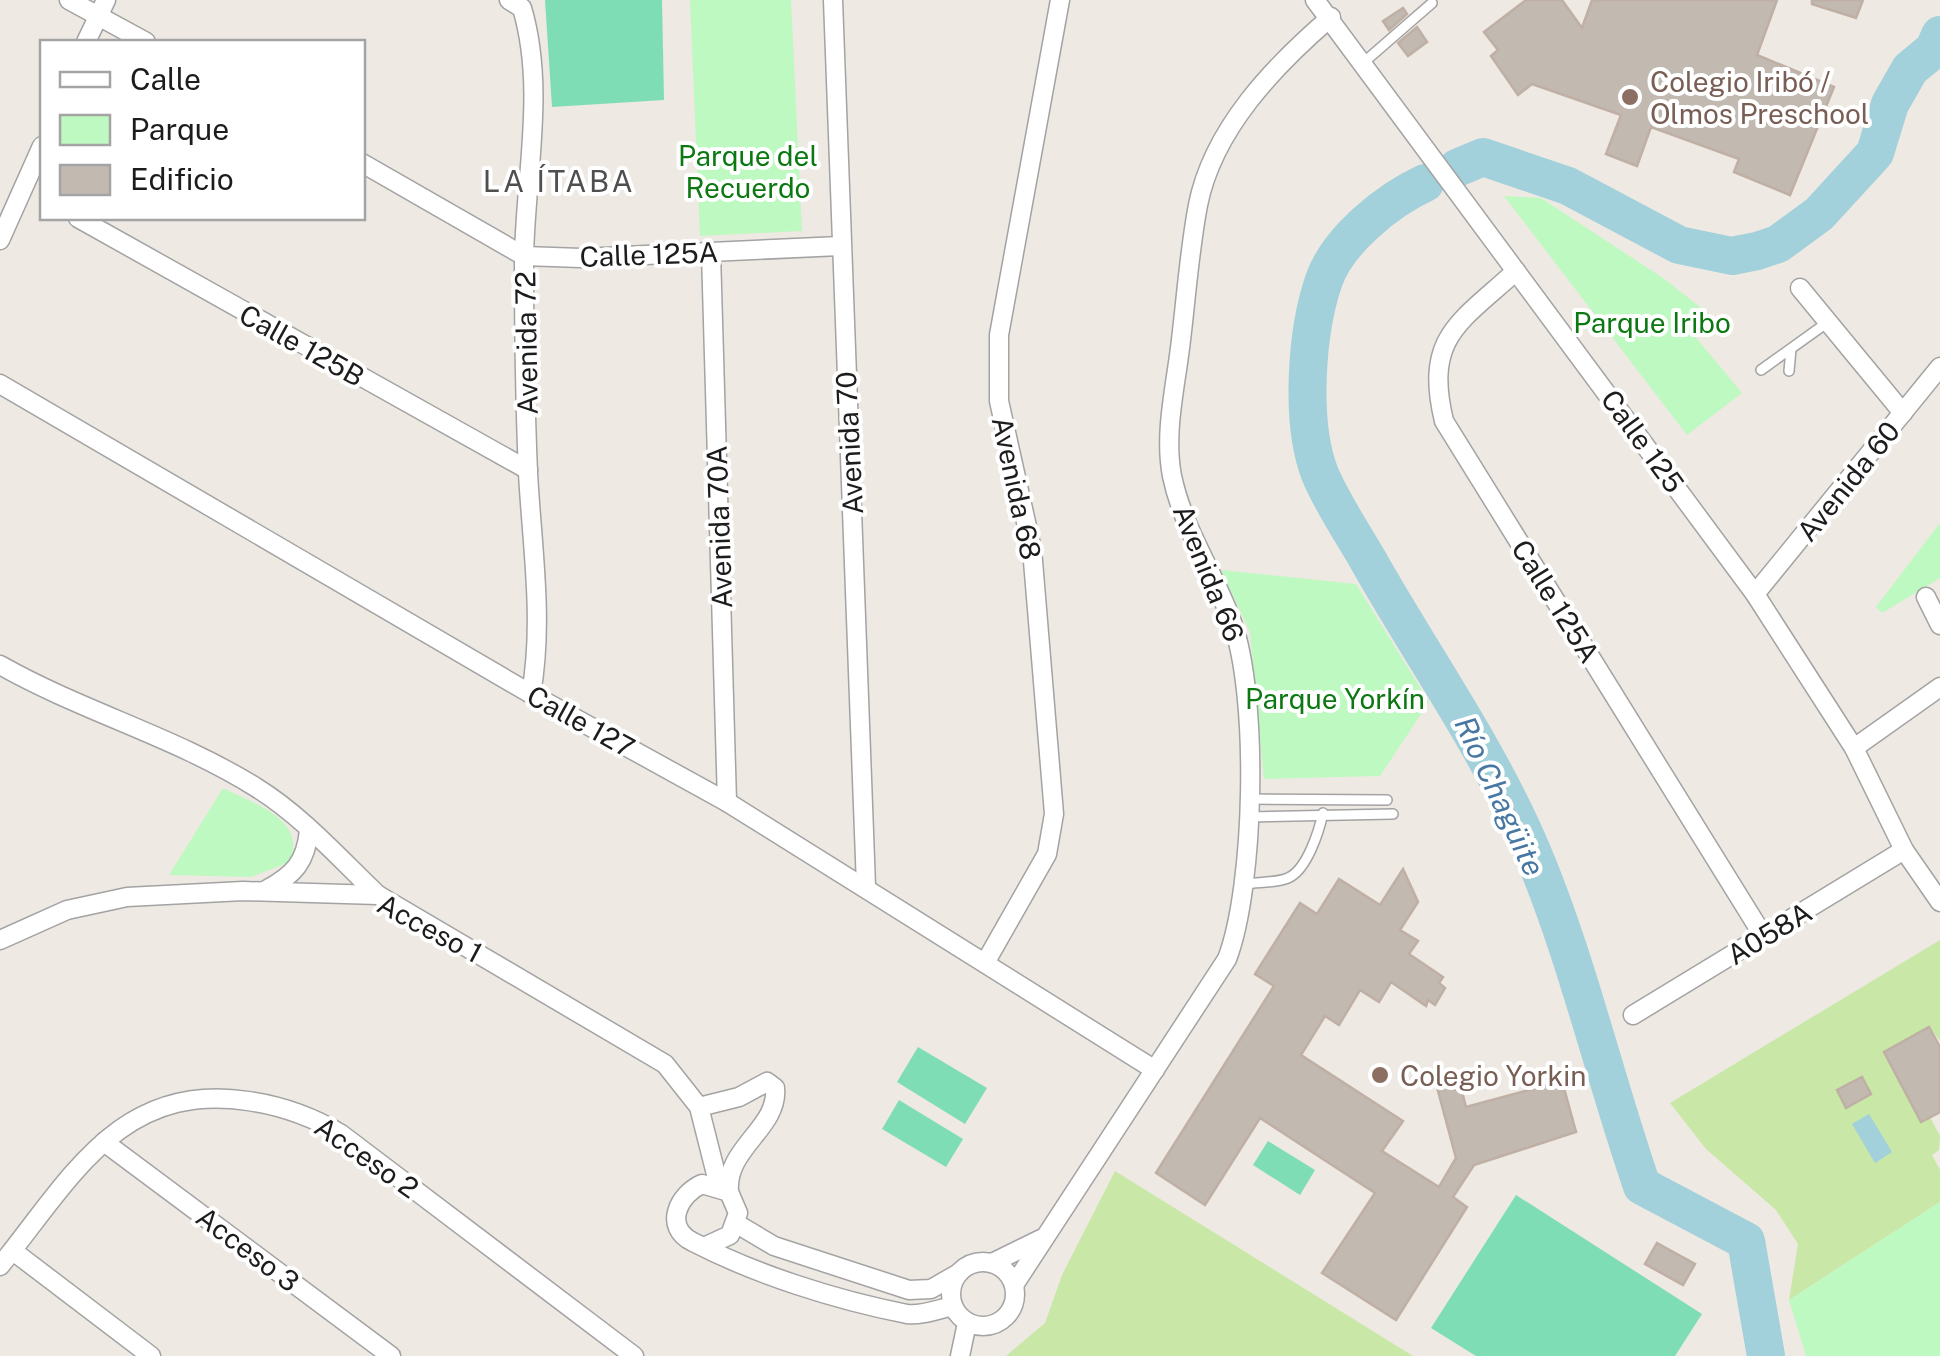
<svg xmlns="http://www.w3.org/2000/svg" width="1940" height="1356" viewBox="0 0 1940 1356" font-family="'Public Sans',sans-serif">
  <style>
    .grass { fill: #c9e8a7 }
    .park { fill: #bef9c1 }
    .pitch { fill: #7fddb6 }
    .water { fill: #a2d0db }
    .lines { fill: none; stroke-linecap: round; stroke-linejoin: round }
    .river { stroke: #a2d0db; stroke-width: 38 }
    .building { fill: #c2b9b1; stroke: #bfafa4; stroke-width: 2.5 }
    .service-casing { stroke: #a3a3a3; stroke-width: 12 }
    .minor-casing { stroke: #a3a3a3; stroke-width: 21 }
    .service { stroke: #fff; stroke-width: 9 }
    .minor { stroke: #fff; stroke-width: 18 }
    .education-dot { fill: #8d6e63; stroke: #fff; stroke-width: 4 }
    .labels { text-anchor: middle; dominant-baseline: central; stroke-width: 8; stroke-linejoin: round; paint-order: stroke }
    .education-label { font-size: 28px; fill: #785e54; stroke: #fff; text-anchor: start }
    .park-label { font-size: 28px; fill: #0c7812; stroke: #fff }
    .street-label { font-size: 28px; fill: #1c1c1c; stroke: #fff }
    .neighbourhood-label { font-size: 30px; letter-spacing: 2.5px; fill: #4f4f4f; stroke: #fff }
    .water-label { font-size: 30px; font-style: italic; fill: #4777a2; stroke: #fff }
  </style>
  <rect width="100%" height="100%" fill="#eee9e2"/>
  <g class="grass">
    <polygon points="1940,940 1940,1041 1929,1027 1884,1053 1921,1121 1930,1117 1940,1136 1939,1150 1932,1155 1940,1170 1940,1202 1789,1300 1798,1244 1776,1210 1706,1149 1670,1103"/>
    <polygon points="1115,1171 1413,1356 1006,1356 1045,1323 1062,1275"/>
  </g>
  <g class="park">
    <polygon points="690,0 791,0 802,231 700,236"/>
    <polygon points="1504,196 1541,198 1663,278 1718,321 1693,334 1742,393 1687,435"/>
    <polygon points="1940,523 1940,578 1882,613 1876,607"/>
    <polygon points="1221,570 1356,584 1429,702 1380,776 1264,779 1250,632"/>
    <path d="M223 788C254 804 307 819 290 862L251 877 169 875Z"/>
    <polygon points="1940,1202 1940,1356 1806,1356 1789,1300"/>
  </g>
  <g class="pitch">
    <polygon points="545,0 662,0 664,100 552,107"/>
    <polygon points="918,1047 987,1088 965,1124 897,1082"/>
    <polygon points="899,1100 963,1139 946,1167 882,1129"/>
    <polygon points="1268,1141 1315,1170 1300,1195 1253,1165"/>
    <polygon points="1516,1195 1702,1314 1675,1356 1476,1356 1431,1328"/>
  </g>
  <polygon class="water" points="1869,1114 1892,1152 1875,1163 1852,1124"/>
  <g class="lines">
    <g class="river">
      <polyline points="1457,168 1483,157 1568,186 1679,245 1732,256 1757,251 1778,244 1819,214 1875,153 1890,104 1910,69 1934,49 1940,35"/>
      <path d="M1425 183C1388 200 1338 240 1324 280 1306 332 1300 423 1320 474 1332 503 1352 532 1368 560 1422 656 1487 746 1531 849 1576 954 1604 1076 1642 1186L1746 1241 1766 1356"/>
    </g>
  </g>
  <g class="building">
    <polygon points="1526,0 1562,0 1582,28 1592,0 1777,0 1757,55 1834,87 1790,195 1734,172 1739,159 1651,127 1637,166 1606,154 1621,115 1532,84 1518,95 1491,56 1498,50 1484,32"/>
    <polygon points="1812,0 1863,0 1856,18 1812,4"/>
    <polygon points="1403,8 1407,14 1389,30 1383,21"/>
    <polygon points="1417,27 1427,42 1408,56 1398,43"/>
    <polygon points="1403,869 1418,902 1400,930 1418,941 1409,954 1443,977 1439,983 1445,988 1435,1005 1428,1000 1426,1006 1391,982 1379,1002 1360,990 1339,1025 1325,1016 1301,1055 1403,1121 1382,1151 1439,1187 1456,1158 1434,1076 1456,1090 1461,1088 1466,1107 1562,1081 1576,1132 1474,1165 1453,1197 1467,1207 1396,1320 1322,1273 1375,1193 1260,1118 1205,1205 1156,1173 1274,986 1255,974 1300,903 1317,914 1339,879 1380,905"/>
    <polygon points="1929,1027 1940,1047 1940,1112 1921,1122 1884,1052"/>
    <polygon points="1862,1077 1871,1094 1846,1108 1837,1090"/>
    <polygon points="1657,1243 1695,1264 1683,1285 1645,1264"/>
  </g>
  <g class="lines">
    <defs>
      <g id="service">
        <polyline points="1363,63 1432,3"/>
        <polyline points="1761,370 1828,322"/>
        <polyline points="1789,371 1791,349"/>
        <polyline points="1249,799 1387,800"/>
        <polyline points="1249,817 1393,814"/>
        <path d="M1246 884C1258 882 1277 883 1288 878 1307 870 1319 831 1323 813"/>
      </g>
      <g id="minor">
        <polyline points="69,0 146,42"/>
        <path d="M509 0 522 8C546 89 525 177 524 259 524 330 525 402 528 473 532 547 544 621 531 694"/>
        <polyline points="833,0 866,886"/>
        <polyline points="1315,0 1755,594 1854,748 1904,850 1940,902"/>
        <polyline points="86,42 106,0"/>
        <polyline points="362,163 524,256 581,258 840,246"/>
        <polyline points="78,218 528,470"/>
        <polyline points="0,240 42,146"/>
        <polyline points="711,253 727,802"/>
        <path d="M1516 271C1459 323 1424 337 1444 421L1764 937"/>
        <polyline points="1800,288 1903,413"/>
        <polyline points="0,384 531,694 727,802 1155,1070"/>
        <polyline points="1755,594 1940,367"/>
        <polyline points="1926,597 1940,625"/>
        <path d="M0 665C83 712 176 737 257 788 302 816 339 858 378 895"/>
        <polyline points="1854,748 1940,687"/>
        <path d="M266 890C294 875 306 862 309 830"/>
        <polyline points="0,940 67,910 127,897 243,891 378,895 665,1064 699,1107 719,1186"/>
        <polyline points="985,963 1047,854 1054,814 1032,549 999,401 999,335 1060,0"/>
        <polyline points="1633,1015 1904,850"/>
        <path d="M699 1107 739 1097 767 1082 775 1088C779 1128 725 1148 729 1192"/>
        <polyline points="104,1142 391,1356"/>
        <polyline points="737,1224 774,1246 909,1290 931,1289 959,1273"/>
        <path d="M706 1246 730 1235 738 1213 729 1192 702 1184C679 1194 662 1227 693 1242 757 1275 836 1300 907 1314 921 1316 939 1309 953 1306"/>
        <polyline points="13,1251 151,1356"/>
        <circle cx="983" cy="1294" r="32"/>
        <polyline points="992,1263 1041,1239"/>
        <path d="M0 1266C70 1180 120 1081 248 1101 283 1106 311 1116 341 1134L634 1356"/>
        <path d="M1014 1285 1227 959C1255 886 1259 695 1232 622 1214 572 1183 529 1172 476 1164 434 1175 389 1180 348 1186 301 1189 252 1198 205 1213 129 1274 66 1331 17"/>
        <polyline points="960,1356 967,1323"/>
      </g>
    </defs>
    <use href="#service" class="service-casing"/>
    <use href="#minor" class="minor-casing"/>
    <use href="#service" class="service"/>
    <use href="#minor" class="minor"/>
  </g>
  <g class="education-dot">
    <circle cx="1630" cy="97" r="10"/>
    <circle cx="1380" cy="1075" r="10"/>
  </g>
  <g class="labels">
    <g class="education-label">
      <text x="1650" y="81">Colegio Iribó /<tspan x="1650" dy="32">Olmos Preschool</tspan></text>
      <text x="1400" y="1075">Colegio Yorkin</text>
    </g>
    <g class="park-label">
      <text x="748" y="155">Parque del<tspan x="748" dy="32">Recuerdo</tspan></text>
      <text x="1652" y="322">Parque Iribo</text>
      <text x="1335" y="698">Parque Yorkín</text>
    </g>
    <g class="street-label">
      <text transform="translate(649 254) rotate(-2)">Calle 125A</text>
      <text transform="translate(526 343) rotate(-91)">Avenida 72</text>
      <text transform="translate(302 345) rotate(29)">Calle 125B</text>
      <text transform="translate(1643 441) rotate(54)">Calle 125</text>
      <text transform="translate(849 443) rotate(-93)">Avenida 70</text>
      <text transform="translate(1848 481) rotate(-51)">Avenida 60</text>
      <text transform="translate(1017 488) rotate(78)">Avenida 68</text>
      <text transform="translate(719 527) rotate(-92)">Avenida 70A</text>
      <text transform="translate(1209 573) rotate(68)">Avenida 66</text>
      <text transform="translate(1556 601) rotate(58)">Calle 125A</text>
      <text transform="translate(581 721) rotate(29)">Calle 127</text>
      <text transform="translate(430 928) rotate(28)">Acceso 1</text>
      <text transform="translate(1769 933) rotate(-31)">A058A</text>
      <text transform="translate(367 1157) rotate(35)">Acceso 2</text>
      <text transform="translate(248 1249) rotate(37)">Acceso 3</text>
    </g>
    <g class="neighbourhood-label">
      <text x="559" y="181">LA ÍTABA</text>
    </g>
    <g class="water-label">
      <text transform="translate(1500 796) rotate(65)">Río Chagüite</text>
    </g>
  </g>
  <rect x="40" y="40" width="325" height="180" fill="#ffffff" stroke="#a4a4a4" stroke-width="2.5"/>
  <rect x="60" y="72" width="50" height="15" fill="#ffffff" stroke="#a4a4a4" stroke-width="2.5"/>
  <text x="130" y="90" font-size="30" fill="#1c1c1c">Calle</text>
  <rect x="60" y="115" width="50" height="30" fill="#bef9c1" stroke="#a4a4a4" stroke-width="2.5"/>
  <text x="130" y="140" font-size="30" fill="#1c1c1c">Parque</text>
  <rect x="60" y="165" width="50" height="30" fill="#c2b9b1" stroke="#a4a4a4" stroke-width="2.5"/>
  <text x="130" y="190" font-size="30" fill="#1c1c1c">Edificio</text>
</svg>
